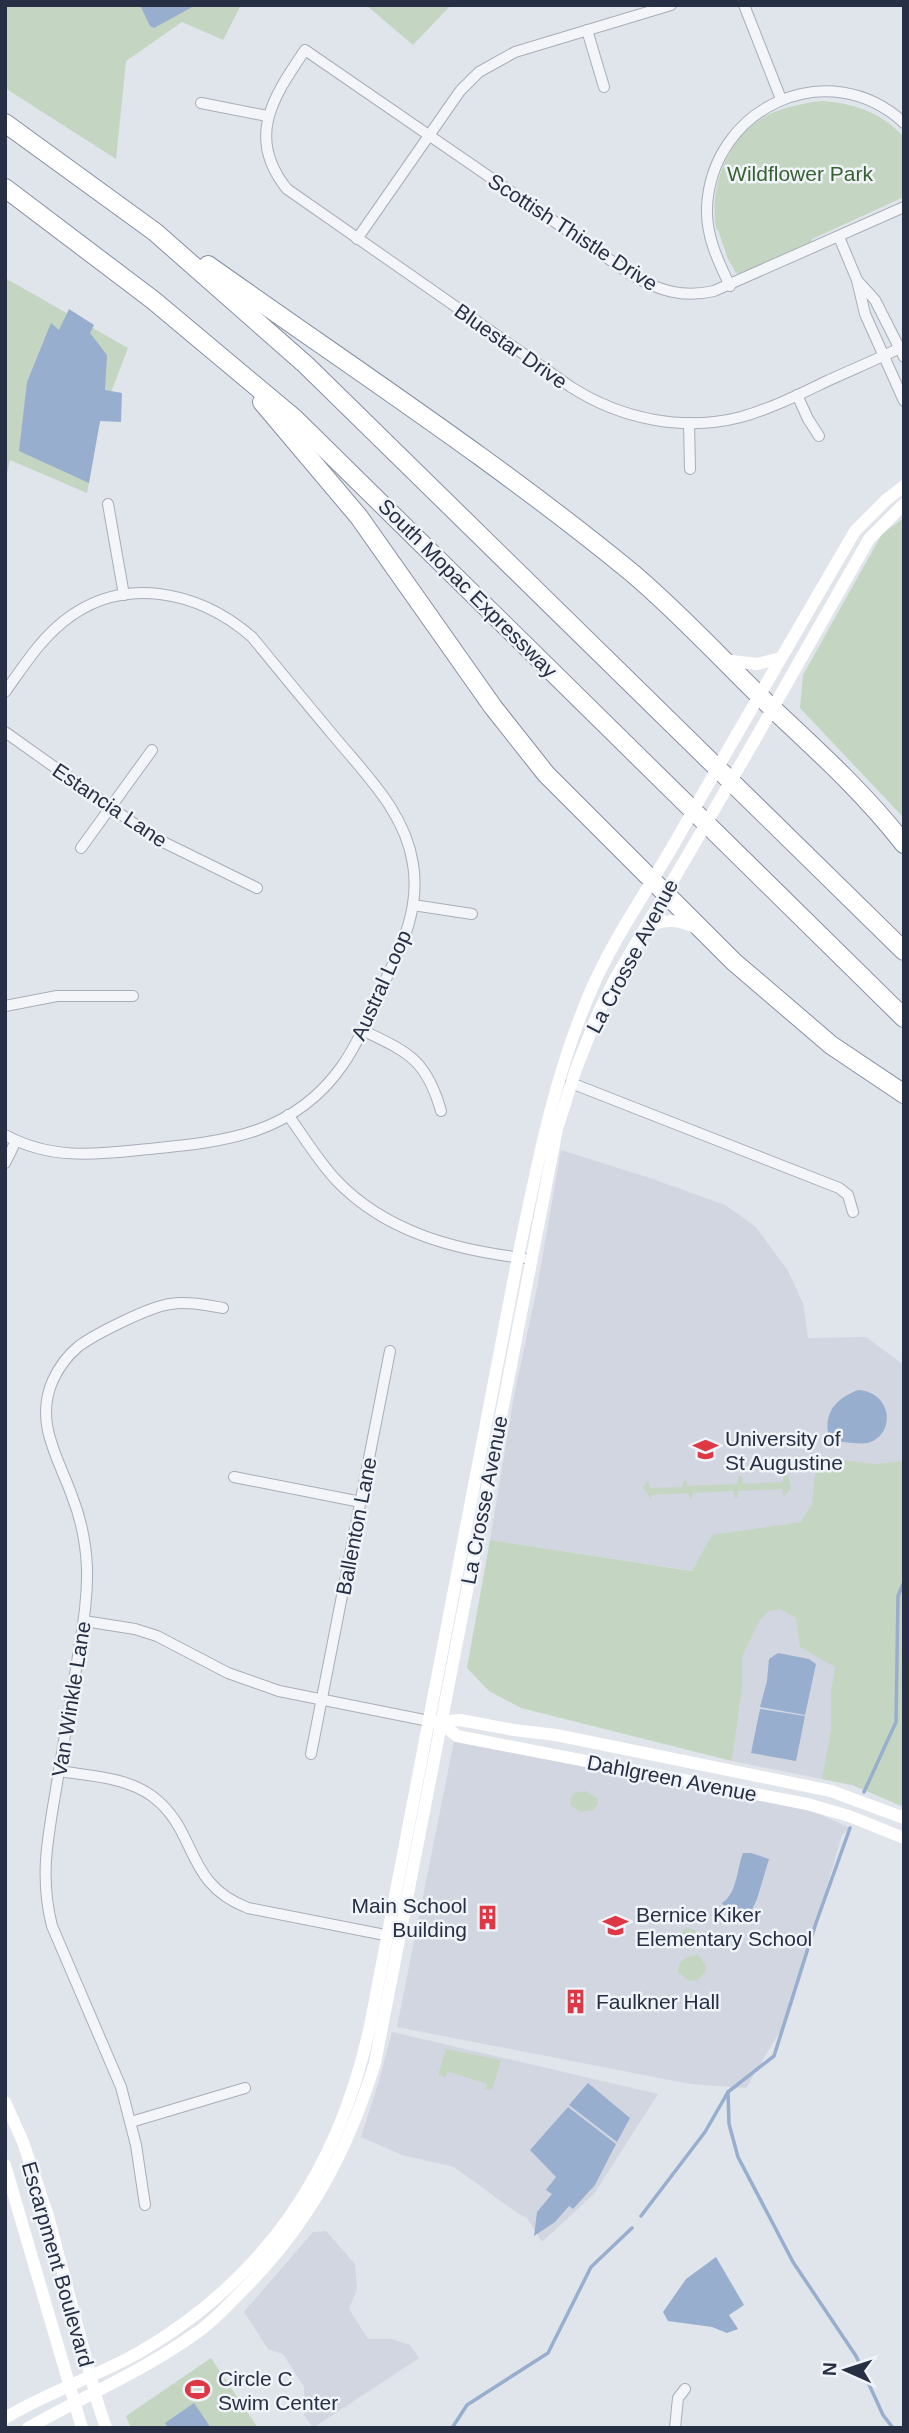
<svg xmlns="http://www.w3.org/2000/svg" width="909" height="2433" viewBox="0 0 909 2433" font-family="Arial,sans-serif">
  <style>
    .built { fill: #d2d6e0 }
    .green { fill: #c4d6c1 }
    .water { fill: #98aecf }
    .lines { fill: none; stroke-linecap: round; stroke-linejoin: round }
    .stream { stroke: #98aecf; stroke-width: 3.5 }
    .street-casing { stroke: #a8aeb9; stroke-width: 12 }
    .highway-casing { stroke: #868fa3; stroke-width: 20 }
    .street { stroke: #f4f5f9; stroke-width: 10 }
    .secondary { stroke: #fff; stroke-width: 12 }
    .highway { stroke: #fff; stroke-width: 18 }
    .secondary-bridge { stroke: #fff; stroke-width: 12 }
    .labels { text-anchor: middle; dominant-baseline: central; stroke-width: 5; stroke-linejoin: round; paint-order: stroke }
    .park-label { font-size: 21px; fill: #386233; stroke: #f0f3f8 }
    .street-label { font-size: 21px; fill: #272f44; stroke: #f0f3f8 }
    .poi-label { font-size: 21px; fill: #272f44; stroke: #f0f3f8; text-anchor: start }
  </style>
  <rect width="100%" height="100%" fill="#e0e4eb"/>
  <g class="built">
    <polygon points="561,1150 650,1178 725,1205 756,1227 788,1271 803,1303 808,1338 866,1337 904,1365 904,1543 852,1785 732,1761 742,1689 740,1578 490,1540 514,1396 537,1288"/>
    <polygon points="454,1741 810,1810 850,1828 842,1835 788,2018 746,2088 690,2084 397,2027"/>
    <polygon points="392,2032 658,2094 594,2194 542,2242 527,2218 516,2212 454,2167 402,2155 361,2137 379,2081"/>
    <polygon points="326,2231 355,2264 357,2289 349,2309 368,2339 391,2339 410,2345 419,2358 313,2428 304,2415 304,2387 283,2354 268,2349 244,2312 313,2232"/>
  </g>
  <g class="green">
    <polygon points="5,5 241,5 223,40 182,22 126,61 116,159 5,88"/>
    <polygon points="366,5 451,5 413,45"/>
    <path d="M822 101C854 103 882 113 904 137V197L812 239 811 242 740 274 736 273 728 259 718 230 716 229C709 185 728 134 770 114 781 108 809 102 822 101Z"/>
    <polygon points="5,278 128,348 100,421 87,493 10,460 5,483"/>
    <polygon points="904,518 904,818 800,708 803,675 882,534"/>
    <polygon points="817,1457 877,1464 904,1461 904,1807 852,1785 822,1779 831,1730 831,1692 835,1667 800,1647 796,1618 780,1609 769,1611 759,1621 742,1657 742,1689 732,1761 521,1708 489,1691 467,1668 490,1540 692,1571 712,1535 801,1522 812,1504"/>
    <polygon points="784,1475 789,1477 791,1489 784,1496 782,1489 738,1491 738,1497 735,1498 733,1491 693,1493 691,1500 688,1493 651,1495 651,1500 643,1487 648,1481 650,1488 682,1487 685,1478 688,1486 737,1484 739,1476 742,1476 743,1484 783,1482"/>
    <polygon points="585,1791 597,1798 598,1803 594,1810 581,1812 571,1806 570,1800 574,1793"/>
    <circle cx="689" cy="1938" r="10"/>
    <path d="M697 1954 705 1964 706 1970 698 1980 690 1981 678 1972C679 1958 686 1958 697 1954Z"/>
    <polygon points="446,2049 501,2060 492,2090 485,2089 487,2084 453,2073 447,2072 446,2077 438,2075"/>
    <polygon points="211,2358 258,2428 131,2428 126,2416"/>
  </g>
  <g class="water">
    <polygon points="140,5 196,5 154,28 150,26"/>
    <polygon points="69,309 94,325 90,333 107,355 105,390 122,393 121,422 100,421 89,483 19,451 27,382 51,323 59,330"/>
    <path d="M858 1390C892 1392 897 1434 868 1443 863 1444 857 1443 852 1443 842 1442 833 1441 828 1432 825 1410 838 1398 858 1390Z"/>
    <polygon points="778,1653 809,1659 816,1664 805,1715 760,1707 767,1681 769,1659"/>
    <polygon points="760,1709 805,1716 796,1761 751,1753"/>
    <path d="M743 1853H751L769 1859 757 1899 748 1918 732 1923 722 1903C737 1894 737 1868 743 1853Z"/>
    <polygon points="588,2083 630,2118 617,2142 569,2105"/>
    <polygon points="568,2107 616,2144 595,2185 573,2209 569,2206 555,2222 534,2236 537,2212 552,2194 546,2190 556,2177 530,2150"/>
    <polygon points="716,2257 744,2305 729,2315 738,2329 727,2333 712,2327 668,2321 663,2312 686,2279"/>
    <polygon points="194,2403 211,2428 168,2428 165,2423"/>
  </g>
  <g class="lines">
    <g class="stream">
      <polyline points="864,1792 896,1722 898,1596 904,1582"/>
      <polyline points="728,2092 729,2124 738,2157 793,2262 856,2356 883,2415 893,2428"/>
      <polyline points="641,2216 705,2132 728,2092 774,2056 816,1923 850,1828"/>
      <polyline points="452,2428 467,2405 548,2353 591,2267 632,2228"/>
    </g>
    <defs>
      <g id="street">
        <polyline points="744,5 781,99"/>
        <polyline points="587,30 604,87"/>
        <polyline points="201,103 267,116"/>
        <path d="M904 207 714 291C683 298 659 291 632 275L305 50C274 96 245 137 287 189L571 387C621 419 683 432 741 417 770 409 798 395 825 382 851 370 878 359 904 346"/>
        <polyline points="839,237 857,280 865,314 904,401"/>
        <polyline points="357,239 460,91 479,72 515,52 671,5"/>
        <polyline points="857,280 875,300 904,357"/>
        <path d="M730 286C718 261 706 236 707 208 711 107 829 53 904 123"/>
        <polyline points="797,395 808,419 819,436"/>
        <polyline points="689,423 690,469"/>
        <polyline points="108,504 124,595"/>
        <path d="M5 692C23 667 39 641 64 621 123 574 199 591 252 637 279 670 306 703 333 735 366 775 405 812 413 864 420 907 403 944 385 981 372 1009 360 1040 342 1066 291 1138 219 1142 139 1150 92 1155 49 1159 5 1135"/>
        <polyline points="5,732 153,837 257,888"/>
        <polyline points="81,848 152,750"/>
        <polyline points="413,905 472,914"/>
        <polyline points="5,1006 57,996 133,996"/>
        <path d="M362 1030C407 1052 426 1058 441 1111"/>
        <polyline points="571,1083 839,1188 848,1195 853,1212"/>
        <path d="M288 1115C304 1137 318 1161 337 1181 386 1232 455 1250 523 1258"/>
        <polyline points="5,1163 16,1141"/>
        <polyline points="234,1477 361,1502"/>
        <polyline points="84,1621 135,1629 157,1636 228,1673 279,1691 429,1721"/>
        <polyline points="311,1754 390,1351"/>
        <path d="M59 1771C90 1776 126 1777 152 1796 199 1831 183 1883 248 1908L395 1937"/>
        <polyline points="131,2122 245,2088"/>
        <path d="M145 2205 136 2145 121 2087 52 1926C40 1879 47 1842 55 1795 62 1753 69 1711 76 1669 81 1635 88 1603 87 1568 86 1544 81 1519 72 1496 58 1457 34 1422 53 1380 59 1367 68 1355 79 1346 97 1333 149 1307 170 1304 188 1301 206 1305 223 1308"/>
        <polyline points="675,2428 678,2398 685,2389"/>
      </g>
      <g id="highway">
        <polyline points="5,123 155,232 306,365 904,951"/>
        <polyline points="5,188 153,300 294,418 904,1018"/>
        <path d="M208 265C350 366 497 462 631 572 681 614 725 663 772 708 818 751 865 794 904 844"/>
        <polyline points="262,402 359,517 493,707 546,774 734,962 831,1045 904,1094"/>
      </g>
    </defs>
    <use href="#street" class="street-casing"/>
    <use href="#highway" class="highway-casing"/>
    <use href="#street" class="street"/>
    <g class="secondary">
      <polyline points="723,660 757,664 781,658"/>
      <polyline points="737,734 855,531 886,500 904,486"/>
      <polyline points="753,743 869,539 904,504"/>
      <path d="M646 928C663 919 676 919 694 927"/>
      <polyline points="436,1722 460,1720 514,1730 556,1735 831,1791 904,1818"/>
      <polyline points="441,1723 457,1736 807,1804 849,1816 904,1838"/>
      <polyline points="5,2102 23,2142 48,2216 98,2404 106,2428"/>
      <polyline points="5,2165 82,2428"/>
      <path d="M5 2418C48 2392 95 2377 138 2353 266 2279 339 2169 370 2026L518 1257C537 1165 554 1075 592 988 614 938 647 891 674 844"/>
      <path d="M28 2428C84 2396 143 2371 195 2334 213 2322 227 2306 242 2291 309 2224 347 2153 375 2063L557 1129 576 1069 599 1011 615 979 689 853"/>
    </g>
    <use href="#highway" class="highway"/>
    <g class="secondary-bridge">
      <polyline points="674,844 737,734"/>
      <polyline points="689,853 753,743"/>
    </g>
  </g>
  <defs>
    <symbol id="university-bare" viewBox="-9 -9 18 18"><path d="M0-5L7-2L0 1L-7-2ZM-4 1L0 2.5L4 1V4Q0 6-4 4Z" fill="#dd3844" stroke="#f0f3f8" stroke-width="2.5" paint-order="stroke"/></symbol>
    <symbol id="building-bare" viewBox="-9 -9 18 18"><path d="M-4-6H4V6H1V3H-1V6H-4ZM-2.5-4.3h1.7v1.8h-1.7ZM.8-4.3h1.7v1.8H.8ZM-2.5-1h1.7V.8h-1.7ZM.8-1h1.7V.8H.8Z" fill="#dd3844" stroke="#f0f3f8" stroke-width="2.5" paint-order="stroke"/></symbol>
    <symbol id="school-bare" viewBox="-9 -9 18 18"><path d="M0-5L7-2L0 1L-7-2ZM-4 1L0 2.5L4 1V4Q0 6-4 4Z" fill="#dd3844" stroke="#f0f3f8" stroke-width="2.5" paint-order="stroke"/></symbol>
    <symbol id="stadium-bare" viewBox="-9 -9 18 18"><path d="M0-5a6.5 5 0 1 0 0 10a6.5 5 0 1 0 0-10ZM-3.5-1.8h7v3.6h-7Z" fill="#dd3844" stroke="#f0f3f8" stroke-width="2.5" paint-order="stroke"/></symbol>
  </defs>
  <g fill-rule="evenodd">
    <use href="#university-bare" x="688" y="1432" width="35" height="35"/>
    <use href="#building-bare" x="470" y="1900" width="35" height="35"/>
    <use href="#school-bare" x="598" y="1908" width="35" height="35"/>
    <use href="#building-bare" x="558" y="1984" width="35" height="35"/>
    <use href="#stadium-bare" x="180" y="2372" width="35" height="35"/>
  </g>
  <g class="labels">
    <g class="park-label">
      <text x="800" y="173">Wildflower Park</text>
    </g>
    <g class="street-label">
      <text transform="translate(573 232) rotate(33)">Scottish Thistle Drive</text>
      <text transform="translate(511 346) rotate(35)">Bluestar Drive</text>
      <text transform="translate(468 588) rotate(45)">South Mopac Expressway</text>
      <text transform="translate(110 805) rotate(34)">Estancia Lane</text>
      <text transform="translate(632 956) rotate(-62)">La Crosse Avenue</text>
      <text transform="translate(381 985) rotate(-66)">Austral Loop</text>
      <text transform="translate(484 1500) rotate(-79)">La Crosse Avenue</text>
      <text transform="translate(356 1526) rotate(-79)">Ballenton Lane</text>
      <text transform="translate(71 1699) rotate(-81)">Van Winkle Lane</text>
      <text transform="translate(672 1778) rotate(11)">Dahlgreen Avenue</text>
      <text transform="translate(58 2264) rotate(74)">Escarpment Boulevard</text>
    </g>
    <g class="poi-label">
      <text x="725" y="1438">University of<tspan x="725" dy="24">St Augustine</tspan></text>
      <text x="467" y="1905" text-anchor="end">Main School<tspan x="467" dy="24">Building</tspan></text>
      <text x="636" y="1914">Bernice Kiker<tspan x="636" dy="24">Elementary School</tspan></text>
      <text x="596" y="2001">Faulkner Hall</text>
      <text x="218" y="2378">Circle C<tspan x="218" dy="24">Swim Center</tspan></text>
    </g>
  </g>
  <rect width="909" height="2433" fill="none" stroke="#272f44" stroke-width="14"/>
  <g transform="translate(846 2370) rotate(273)" stroke="#f0f3f8" stroke-width="5" paint-order="stroke">
  <path d="M0-5L12 26L0 18L-12 26Z" fill="#272f44"/>
  <text y="-10" font-size="19" font-weight="bold" text-anchor="middle" fill="#272f44">N</text>
  </g>
</svg>
